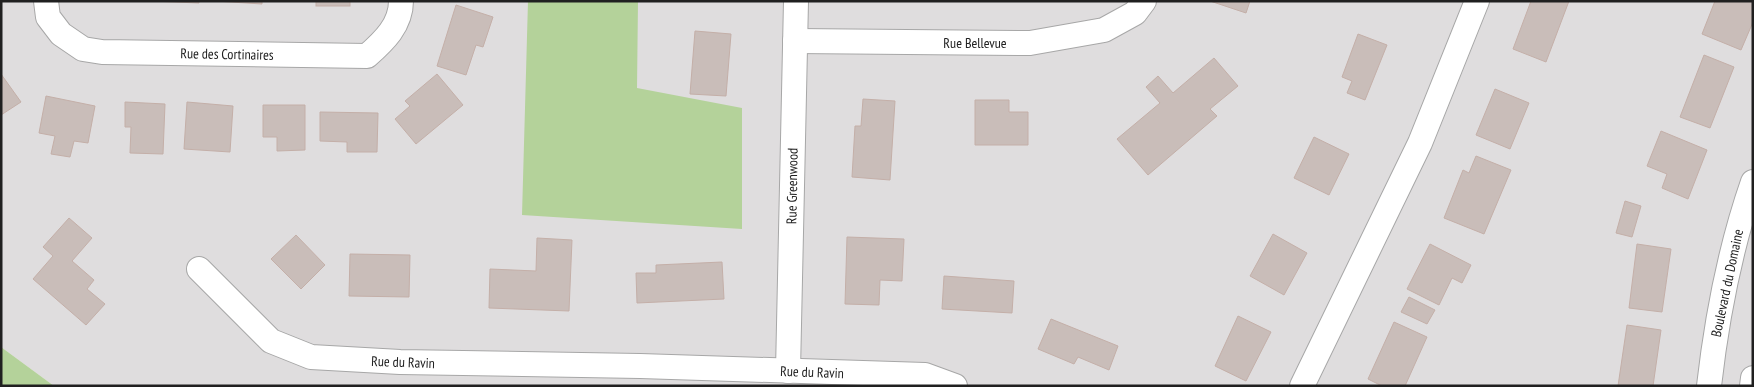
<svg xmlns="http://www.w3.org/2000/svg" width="1754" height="387" viewBox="0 0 1754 387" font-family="'PT Sans Narrow',sans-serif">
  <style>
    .residential { fill: #dfddde }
    .forest { fill: #b4d29a }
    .building { fill: #c9bdb9; stroke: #c4afa8 }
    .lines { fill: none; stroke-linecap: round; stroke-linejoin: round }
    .minor-casing { stroke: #a7a7a7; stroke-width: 26 }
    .minor { stroke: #fff; stroke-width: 24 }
    .labels { text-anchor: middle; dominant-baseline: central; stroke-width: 4; stroke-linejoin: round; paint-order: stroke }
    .street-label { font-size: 14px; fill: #202020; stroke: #fff }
  </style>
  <rect width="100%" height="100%" fill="#f1ece7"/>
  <polygon class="residential" points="1,1 1753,1 1753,386 54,386 1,347"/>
  <g class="forest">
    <polygon points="528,1 638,1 637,88 742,108 742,229 522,215"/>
    <polygon points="1,347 54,386 1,386"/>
  </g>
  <g class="building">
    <polygon points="151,1 199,1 199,3"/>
    <polygon points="215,1 262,1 262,4"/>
    <rect x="316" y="1" width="34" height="5"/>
    <polygon points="1210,1 1250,1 1246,13"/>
    <polygon points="1531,1 1569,1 1546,62 1513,49"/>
    <polygon points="1715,1 1753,1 1753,22 1741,50 1702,34"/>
    <polygon points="456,5 493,17 483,47 476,45 466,75 437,66"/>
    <polygon points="695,31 731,34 726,96 690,94"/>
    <polygon points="1358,34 1387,45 1365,100 1347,93 1352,81 1342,77"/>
    <polygon points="1704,55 1734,67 1710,128 1680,117"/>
    <polygon points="1214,58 1238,86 1210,109 1217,116 1148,175 1117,139 1160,103 1146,87 1158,76 1173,93"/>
    <polygon points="1,74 21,102 1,115"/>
    <polygon points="437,74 463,105 416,144 395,119 410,106 405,101"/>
    <polygon points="1495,89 1529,103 1510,149 1476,135"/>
    <polygon points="46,96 95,106 88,143 74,141 70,157 51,154 55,136 39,133"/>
    <polygon points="863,99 895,101 890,180 852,177 855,126 861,126"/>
    <polygon points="975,100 1009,100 1009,112 1028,112 1028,145 975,145"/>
    <polygon points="125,102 165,104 163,154 130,153 131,127 125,127"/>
    <polygon points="187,102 233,106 230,152 184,149"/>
    <polygon points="263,105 305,105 305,150 277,151 277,137 263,137"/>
    <polygon points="320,112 378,113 377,152 347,152 347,142 320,141"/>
    <polygon points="1661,131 1707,150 1688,199 1662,188 1667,174 1647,166"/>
    <polygon points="1314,137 1349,154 1329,195 1294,178"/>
    <polygon points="1476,156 1511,170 1484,234 1444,218 1463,170 1469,173"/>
    <polygon points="1625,201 1641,206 1632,237 1616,233"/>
    <polygon points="69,218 92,238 72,261 94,280 87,289 105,304 86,325 33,279 53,256 43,247"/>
    <polygon points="1273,234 1307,253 1284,295 1250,276"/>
    <polygon points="296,235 325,265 301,289 271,259"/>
    <polygon points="847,237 904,239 902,281 880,280 879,305 845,304"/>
    <polygon points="537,238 572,240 569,311 489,308 490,269 536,271"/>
    <polygon points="1430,244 1471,265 1462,283 1452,278 1439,305 1407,289"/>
    <polygon points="1637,244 1671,249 1662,312 1629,308"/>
    <polygon points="350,254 410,255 409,297 349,296"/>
    <polygon points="722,262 724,299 637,303 636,273 656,273 656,265"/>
    <polygon points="944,276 1014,281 1012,313 942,309"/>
    <polygon points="1409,297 1435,310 1427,324 1401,312"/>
    <polygon points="1238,316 1271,332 1246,381 1215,366"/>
    <polygon points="1051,319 1118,346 1109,370 1078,357 1074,364 1038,349"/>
    <polygon points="1394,322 1427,337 1405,386 1382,386 1368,379"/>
    <polygon points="1627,325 1661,330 1653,386 1618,386"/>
  </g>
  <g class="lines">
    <defs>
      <g id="minor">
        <path d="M46 1 48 17 61 34 83 49 102 52 367 56C384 41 401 25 401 1"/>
        <polyline points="795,41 1030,43 1104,30 1135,13 1144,1"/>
        <polyline points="199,269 271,341 311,357 400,362 640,366 925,375 955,386"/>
        <polyline points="788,371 796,1"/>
        <polyline points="1302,386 1420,143 1477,1"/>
        <path d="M1709 386C1717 316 1730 248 1753 182"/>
        <polyline points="1752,386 1753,378"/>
      </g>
    </defs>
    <use href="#minor" class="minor-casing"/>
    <use href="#minor" class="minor"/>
  </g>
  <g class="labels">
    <g class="street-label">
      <text x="975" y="43">Rue Bellevue</text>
      <text transform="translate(227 54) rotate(1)">Rue des Cortinaires</text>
      <text transform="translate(792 186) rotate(-89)">Rue Greenwood</text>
      <text transform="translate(1727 283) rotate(-78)">Boulevard du Domaine</text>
      <text transform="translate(403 362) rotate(2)">Rue du Ravin</text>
      <text transform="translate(812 372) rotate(2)">Rue du Ravin</text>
    </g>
  </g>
  <rect width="1754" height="387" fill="none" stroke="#202020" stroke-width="5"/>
</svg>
